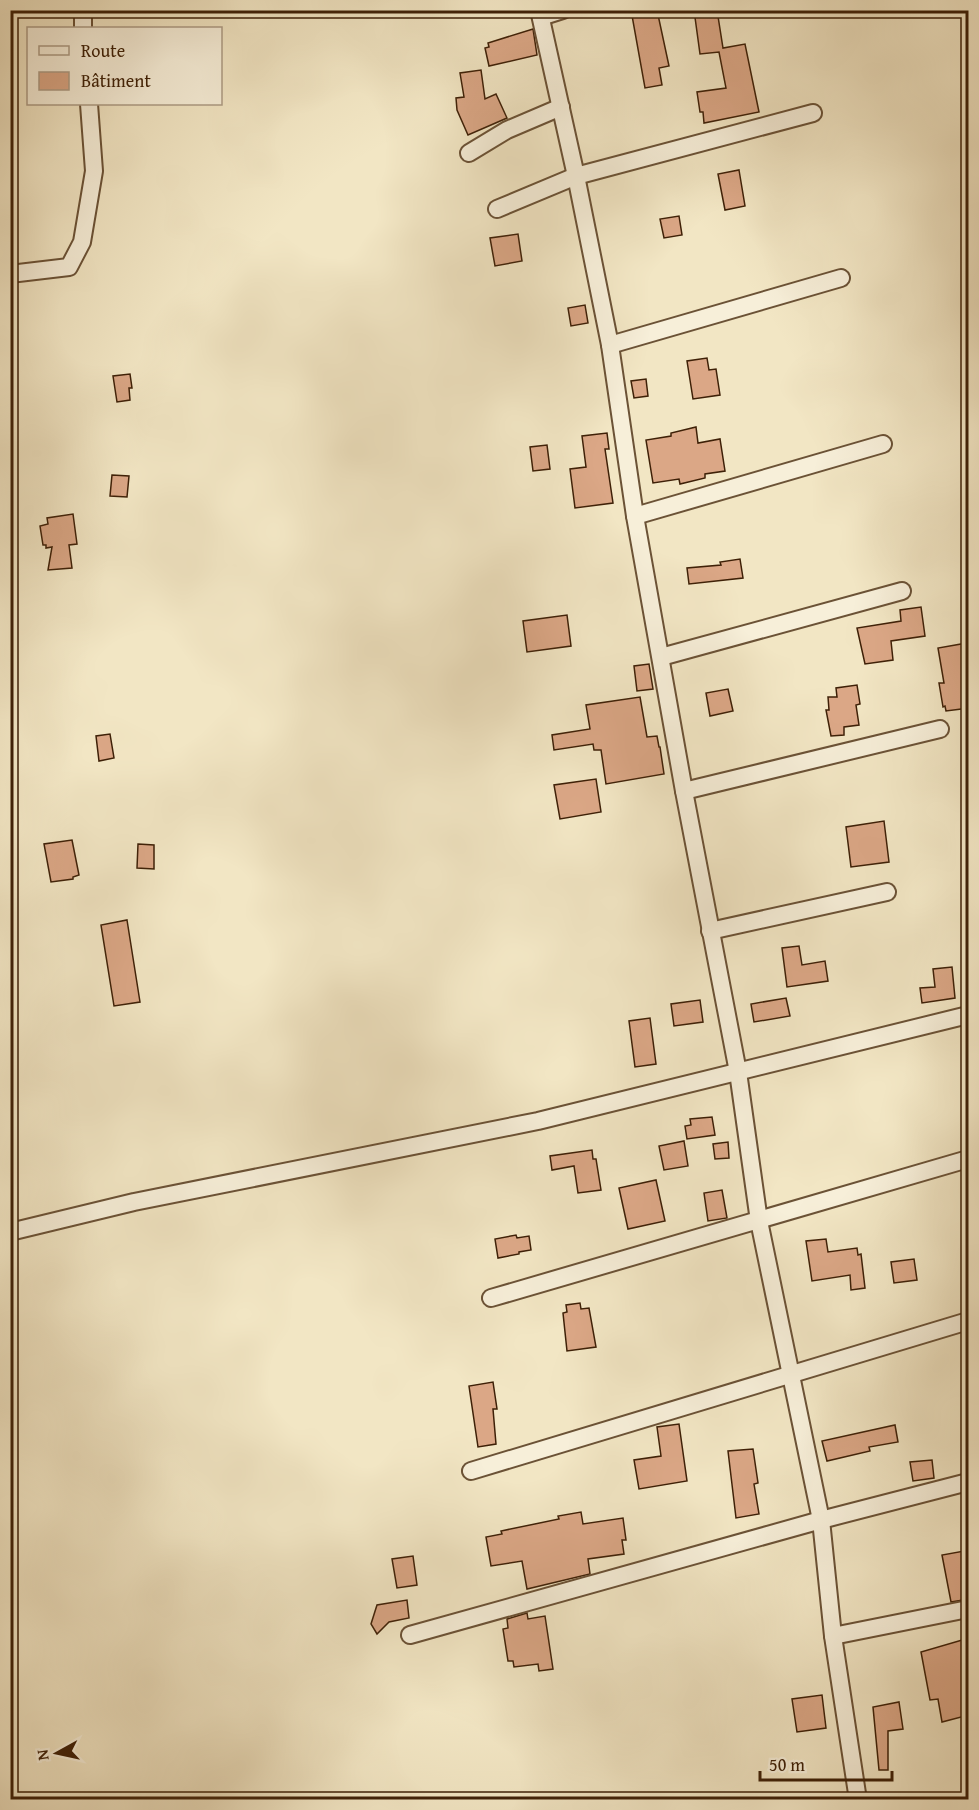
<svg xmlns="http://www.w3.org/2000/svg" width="979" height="1810" viewBox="0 0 979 1810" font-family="'Gentium Book Plus',serif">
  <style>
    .building { fill: #dba786; stroke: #3e2007; stroke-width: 1.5 }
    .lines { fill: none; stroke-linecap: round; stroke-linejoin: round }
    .minor-casing { stroke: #6b5236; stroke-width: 20 }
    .minor { stroke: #f7efd9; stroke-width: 16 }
  </style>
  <rect width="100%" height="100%" fill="#f2e6c4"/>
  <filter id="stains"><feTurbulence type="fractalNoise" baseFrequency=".00333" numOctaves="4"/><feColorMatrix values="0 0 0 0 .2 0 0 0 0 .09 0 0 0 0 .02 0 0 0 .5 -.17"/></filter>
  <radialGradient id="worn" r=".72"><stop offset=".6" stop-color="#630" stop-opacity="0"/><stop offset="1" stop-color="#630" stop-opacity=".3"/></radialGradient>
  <g class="building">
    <polygon points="631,10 657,10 669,66 659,68 662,85 645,88"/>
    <polygon points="694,10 717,10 723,48 745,44 759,112 704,123 703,112 700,112 697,92 726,88 719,52 700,54"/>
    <polygon points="533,29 537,55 489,66 485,48 489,47 488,43"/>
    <polygon points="481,70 485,99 496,94 507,118 468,135 457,110 456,98 464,97 460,73"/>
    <polygon points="739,170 745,206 725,210 718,174"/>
    <polygon points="679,216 682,235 664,238 660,219"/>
    <polygon points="518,234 522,261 495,266 490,238"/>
    <polygon points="585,305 588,323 571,326 568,308"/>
    <polygon points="707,358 709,370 716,369 720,395 693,399 687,361"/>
    <polygon points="130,374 132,388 129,388 130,400 117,402 113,376"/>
    <polygon points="646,379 648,396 634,398 631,381"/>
    <polygon points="696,427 698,443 720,439 725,471 705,474 705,478 680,484 679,479 653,483 646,440 671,436 671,433"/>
    <polygon points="607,433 609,449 605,449 613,503 575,508 570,469 586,467 582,436"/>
    <polygon points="547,445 550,469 533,471 530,447"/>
    <polygon points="112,475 129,476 127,497 110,496"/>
    <polygon points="73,514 77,544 69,545 72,568 48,570 52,547 46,548 46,545 43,545 40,526 48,524 47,518"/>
    <polygon points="740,559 743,578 689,584 687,568 721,565 720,562"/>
    <polygon points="921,607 925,636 891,641 893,660 865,664 857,628 901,621 900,610"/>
    <polygon points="567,615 571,646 527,652 523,621"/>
    <polygon points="967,643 969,708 946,711 945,706 943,707 939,683 944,683 938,648"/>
    <polygon points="649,664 653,689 637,691 634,666"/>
    <polygon points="857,685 860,704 856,705 859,725 844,727 844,735 831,736 826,710 829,710 828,697 837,697 836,688"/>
    <polygon points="728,689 733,711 710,716 706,693"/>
    <polygon points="640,697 647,737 657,736 659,747 660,747 664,774 606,784 601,750 594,750 593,744 554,750 552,735 590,729 586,705"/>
    <polygon points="110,734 114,758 99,761 96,736"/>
    <polygon points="596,779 601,812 560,819 554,785"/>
    <polygon points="884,821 889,862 851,867 846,827"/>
    <polygon points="72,840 79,875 73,877 73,879 51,882 44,844"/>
    <polygon points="138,844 154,845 154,869 137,868"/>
    <polygon points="127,920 140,1002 114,1006 101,925"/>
    <polygon points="799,946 802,965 825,961 828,981 787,987 782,948"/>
    <polygon points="952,967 955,998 922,1003 920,988 935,987 933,969"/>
    <polygon points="786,998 790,1016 754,1022 751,1004"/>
    <polygon points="700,1000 703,1022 674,1026 671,1004"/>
    <polygon points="650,1018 656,1064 635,1067 629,1021"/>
    <polygon points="712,1117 715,1135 687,1139 685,1126 691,1125 690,1119"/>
    <polygon points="684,1141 688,1166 664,1170 659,1146"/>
    <polygon points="728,1142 729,1158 715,1159 713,1144"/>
    <polygon points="592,1150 593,1159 596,1159 601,1190 578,1193 574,1166 552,1170 550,1156"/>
    <polygon points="656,1180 665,1221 628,1229 619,1188"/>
    <polygon points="722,1190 727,1218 708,1221 704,1193"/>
    <polygon points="516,1235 517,1238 529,1236 531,1250 519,1252 519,1254 498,1258 495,1239"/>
    <polygon points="826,1239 828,1252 857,1248 858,1255 861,1254 865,1288 851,1290 850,1275 812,1281 806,1241"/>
    <polygon points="914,1259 917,1280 894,1283 891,1262"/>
    <polygon points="580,1303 581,1309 589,1308 596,1347 567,1351 563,1313 567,1312 566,1305"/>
    <polygon points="493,1382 497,1409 493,1409 496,1444 478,1447 469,1386"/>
    <polygon points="679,1424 687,1481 639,1489 634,1460 661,1456 657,1427"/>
    <polygon points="895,1425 898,1442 869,1447 870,1451 827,1461 822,1441"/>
    <polygon points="753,1449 758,1483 754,1484 759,1514 736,1518 728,1451"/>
    <polygon points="932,1460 934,1478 913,1481 910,1462"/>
    <polygon points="581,1512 583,1524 623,1518 626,1540 622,1540 624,1554 588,1559 590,1574 527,1589 522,1561 491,1566 486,1537 502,1534 501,1531 559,1519 558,1516"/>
    <polygon points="964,1551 969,1574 969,1599 951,1602 942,1555"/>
    <polygon points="413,1556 417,1585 397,1588 392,1559"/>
    <polygon points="407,1600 409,1618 389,1622 377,1634 371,1624 377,1605"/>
    <polygon points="527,1613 528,1619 545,1616 553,1669 539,1671 538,1664 514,1667 513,1661 508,1661 503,1629 508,1628 507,1619"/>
    <polygon points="969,1638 969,1715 942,1722 938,1699 930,1700 921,1652"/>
    <polygon points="822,1695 826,1728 797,1732 792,1699"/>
    <polygon points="899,1702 903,1729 888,1731 888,1770 879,1770 873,1707"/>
  </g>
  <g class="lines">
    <defs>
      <g id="minor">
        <polyline points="539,10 576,176 610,345 635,516 684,791 738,1072 759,1221 821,1520 833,1636 858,1800"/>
        <polyline points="541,17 563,10"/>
        <polyline points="83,28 83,10"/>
        <polyline points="469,153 507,130 561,107"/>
        <polyline points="497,209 576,176 813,113"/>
        <polyline points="10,274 69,267 82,242 94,171 89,104"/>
        <polyline points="610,345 841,278"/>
        <polyline points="635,516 883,444"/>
        <polyline points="661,657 902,591"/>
        <polyline points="684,791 940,729"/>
        <polyline points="710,931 887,892"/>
        <polyline points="10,1232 134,1202 538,1121 968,1015"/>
        <polyline points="491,1298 968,1159"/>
        <polyline points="471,1471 968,1321"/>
        <polyline points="410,1635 821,1520 968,1482"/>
        <polyline points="833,1636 968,1609"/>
      </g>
    </defs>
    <use href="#minor" class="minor-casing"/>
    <use href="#minor" class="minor"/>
  </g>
  <rect width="979" height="1810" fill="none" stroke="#f2e6c4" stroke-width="36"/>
  <rect x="12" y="12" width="955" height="1786" fill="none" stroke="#3e2007" stroke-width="3"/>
  <rect x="18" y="18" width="943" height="1774" fill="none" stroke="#3e2007" stroke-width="1.5"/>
  <rect x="27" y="27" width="195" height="78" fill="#f7efd9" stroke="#ad9c85" stroke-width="1.5"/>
  <rect x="39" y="46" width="30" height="9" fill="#f7efd9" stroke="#ad9c85" stroke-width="1.5"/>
  <text x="81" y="57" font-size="18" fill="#3e2007">Route</text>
  <rect x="39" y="72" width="30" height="18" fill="#dba786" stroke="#ad9c85" stroke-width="1.5"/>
  <text x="81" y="87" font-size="18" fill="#3e2007">Bâtiment</text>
  <g transform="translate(57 1753) rotate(262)" stroke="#f7efd9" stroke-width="4.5" paint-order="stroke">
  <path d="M0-4.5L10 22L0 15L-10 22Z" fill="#3e2007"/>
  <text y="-9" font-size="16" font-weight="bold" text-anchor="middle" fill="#3e2007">N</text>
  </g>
  <path d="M760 1771v9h132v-9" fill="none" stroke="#3e2007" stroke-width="3"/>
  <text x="769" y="1771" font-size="18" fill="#3e2007" stroke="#f7efd9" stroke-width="4.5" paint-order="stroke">50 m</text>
  <rect width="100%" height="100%" filter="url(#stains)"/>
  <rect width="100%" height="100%" fill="url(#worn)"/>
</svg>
